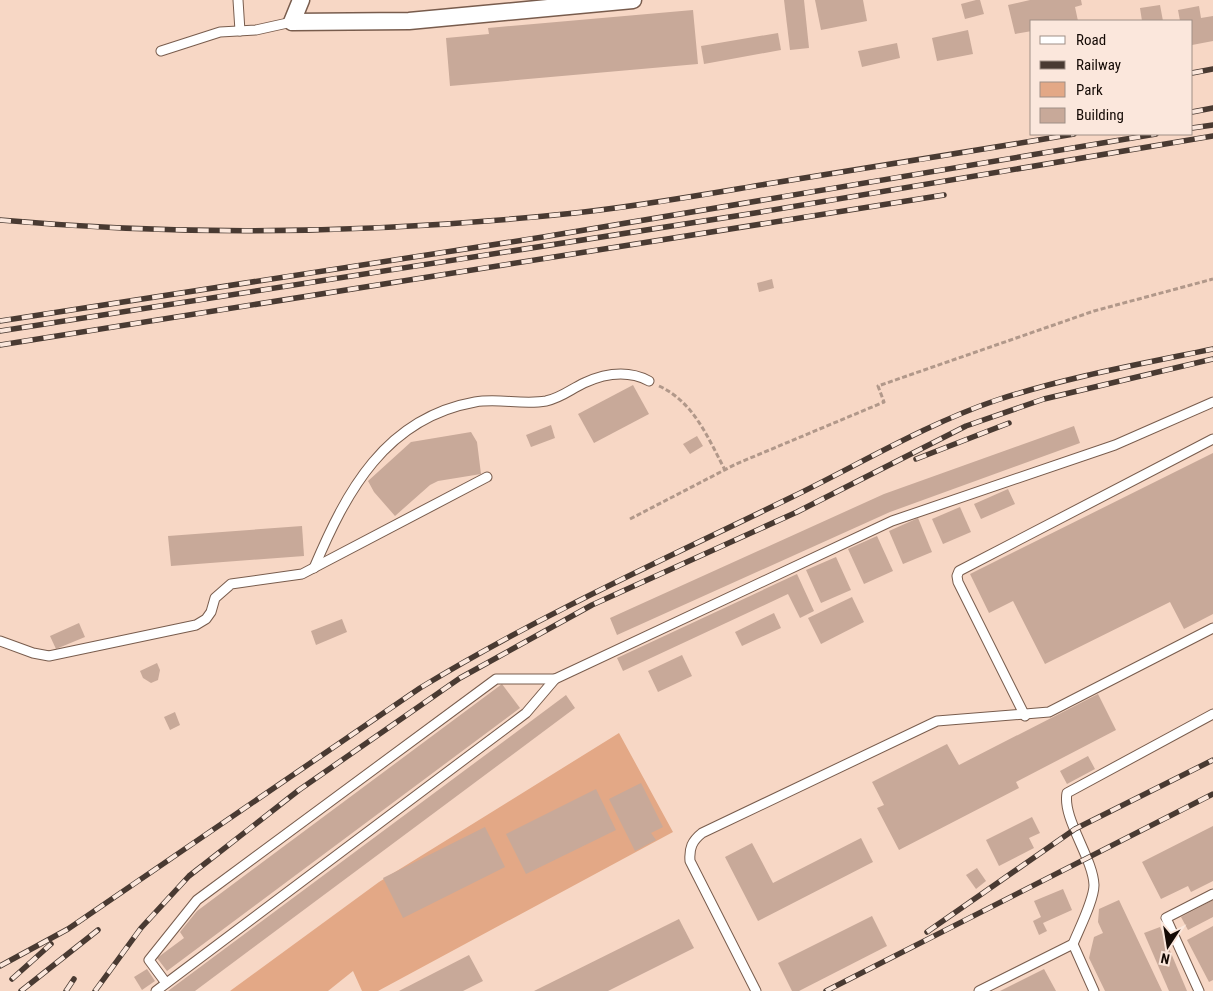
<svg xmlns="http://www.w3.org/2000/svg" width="1213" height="991" viewBox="0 0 1213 991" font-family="'Roboto Condensed',sans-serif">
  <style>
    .green { fill: #e3a886 }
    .building { fill: #c8a999 }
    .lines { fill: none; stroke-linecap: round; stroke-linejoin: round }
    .service-casing { stroke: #785c4d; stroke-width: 11 }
    .minor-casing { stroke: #785c4d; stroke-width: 19 }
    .path { stroke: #b1988a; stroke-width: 3; stroke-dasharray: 5 2.5; stroke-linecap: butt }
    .service { stroke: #fff; stroke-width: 9 }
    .minor { stroke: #fff; stroke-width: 16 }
    .rail-casing { stroke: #493a32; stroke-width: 5.5 }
    .rail { stroke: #fbe7dc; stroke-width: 4; stroke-dasharray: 11; stroke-linecap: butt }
  </style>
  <rect width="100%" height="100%" fill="#f7d7c5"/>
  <polygon class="green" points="619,733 673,832 378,991 362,991 353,971 328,991 230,991 379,882"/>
  <g class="building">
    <polygon points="784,0 804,0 809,48 790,50"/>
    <polygon points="815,0 863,0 867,21 821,30"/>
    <polygon points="976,0 980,0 984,14 965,19 961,4"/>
    <polygon points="1030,0 1081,0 1082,5 1075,7 1078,21 1032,21 1032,31 1015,34 1008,5"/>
    <polygon points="1160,5 1163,21 1142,21 1140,8"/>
    <polygon points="1199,6 1201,18 1213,16 1213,41 1192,45 1192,21 1180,21 1178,10"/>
    <polygon points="693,10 698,64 450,86 446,38 489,34 488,28"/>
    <polygon points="968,30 973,54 937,61 932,38"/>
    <polygon points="778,33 781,50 704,64 701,46"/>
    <polygon points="897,43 900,58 862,67 858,51"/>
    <polygon points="772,279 774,288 759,292 757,283"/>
    <polygon points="633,385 649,414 594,443 578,414"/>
    <polygon points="551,425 555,438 531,447 526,435"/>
    <polygon points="1074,426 1080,443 890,512 617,635 610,618 884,494"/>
    <polygon points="471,432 477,442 481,474 438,481 430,485 395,516 374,492 368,481 411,442"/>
    <polygon points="697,436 703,446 690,454 683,444"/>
    <polygon points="1213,453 1213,614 1184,629 1170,602 1045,664 1013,601 989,613 970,574"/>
    <polygon points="1008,489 1015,504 981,519 974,504"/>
    <polygon points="960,507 971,532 943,544 932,519"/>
    <polygon points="918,518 932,552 903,564 889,531"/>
    <polygon points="302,526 304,556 171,566 168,536"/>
    <polygon points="877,536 893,571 864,584 848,549"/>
    <polygon points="836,557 851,590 821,603 806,570"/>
    <polygon points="797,574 814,611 800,618 788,594 623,671 617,658"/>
    <polygon points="852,597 864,622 821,644 808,618"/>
    <polygon points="774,613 781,628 742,646 735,632"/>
    <polygon points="342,619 347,632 316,645 311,631"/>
    <polygon points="79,623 85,637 56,649 50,636"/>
    <polygon points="682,655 692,676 658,692 648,671"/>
    <polygon points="157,663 160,670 158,680 151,683 143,678 140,671"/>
    <polygon points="502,684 520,708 167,971 157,958 184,938 180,932 197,911"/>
    <polygon points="1098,694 1116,730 1016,782 1019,788 899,850 877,808 884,805 872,782 947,744 959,765"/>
    <polygon points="566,695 575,708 195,991 168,991"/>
    <polygon points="175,712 180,725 170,730 164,717"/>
    <polygon points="1088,756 1095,769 1067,784 1060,771"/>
    <polygon points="641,783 663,827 651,833 656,840 635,851 609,799"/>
    <polygon points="596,789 616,830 526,874 506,834"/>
    <polygon points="1032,817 1040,833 1029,838 1034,848 999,866 986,840"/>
    <polygon points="1213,826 1213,881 1191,892 1188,886 1161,899 1142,862"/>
    <polygon points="485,827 505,867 403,918 383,878"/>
    <polygon points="861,838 873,862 758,921 725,857 752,843 773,883"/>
    <polygon points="977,868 986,881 976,889 966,875"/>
    <polygon points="1063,889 1072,910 1043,923 1047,931 1039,935 1033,921 1041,917 1034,901"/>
    <polygon points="1119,900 1162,991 1105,991 1089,958 1094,937 1103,933 1098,922 1099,909"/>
    <polygon points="1213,900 1213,917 1188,930 1181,917"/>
    <polygon points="872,916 887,946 799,991 792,991 778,963"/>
    <polygon points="679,919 694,948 608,991 534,991"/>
    <polygon points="1213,926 1213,980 1209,982 1187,940"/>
    <polygon points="1160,927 1187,991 1169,991 1144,933"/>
    <polygon points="469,955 483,981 463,991 399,991"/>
    <polygon points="147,969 155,981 142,990 134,977"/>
    <polygon points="1044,969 1056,991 1000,991"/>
  </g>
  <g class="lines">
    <defs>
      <g id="service">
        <polyline points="238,0 240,31"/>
        <polyline points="161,51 220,32 256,30 292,22"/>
        <path d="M314 568C346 492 385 418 475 402 498 398 523 405 546 401 561 398 571 389 584 383 606 373 628 370 649 381"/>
        <polyline points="0,641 33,653 49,656 196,625 206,619 211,612 215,598 231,584 302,574 487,477"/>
        <polyline points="1025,716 958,582 957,576 959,571 1213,439"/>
        <polyline points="166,983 149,960 197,900 496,679 555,679"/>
        <polyline points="156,991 526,713 555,679 892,521 1115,445 1213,402"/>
        <path d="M756 991 690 861C689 848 692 841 702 833L937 721 1049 712 1213 628"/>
        <polyline points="979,991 1073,944"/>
        <path d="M1094 991 1073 944C1079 929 1094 900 1094 885 1093 858 1062 818 1067 793L1213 714"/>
        <polyline points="1199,991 1166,918 1213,894"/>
      </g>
      <polyline id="minor" points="301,0 292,22 409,21 633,0"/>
    </defs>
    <use href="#service" class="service-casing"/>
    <use href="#minor" class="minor-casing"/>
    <g class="path">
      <path d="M659 386C694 402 708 438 725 470"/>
      <polyline points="630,519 736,464 884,402 878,386 1094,311 1213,279"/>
    </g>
    <use href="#service" class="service"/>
    <use href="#minor" class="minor"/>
    <defs>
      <g id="rail">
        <polyline points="1192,73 1213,69"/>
        <polyline points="1192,112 1213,108"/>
        <polyline points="1192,128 1213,125"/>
        <path d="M0 220C191 237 384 233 575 213 641 206 707 194 773 183 874 167 974 151 1074 134"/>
        <polyline points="0,321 543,237 1156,134"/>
        <polyline points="0,331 755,213 1213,136"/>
        <polyline points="0,345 944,195"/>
        <polyline points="916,459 1009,423"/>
        <polyline points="927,932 1075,829 1213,760"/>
        <path d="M0 966 68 929 420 688C540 615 667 558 792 497 860 464 926 424 997 400 1067 377 1141 364 1213 349"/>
        <polyline points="12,979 51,944"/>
        <polyline points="21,991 98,930"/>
        <polyline points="66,991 74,979"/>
        <polyline points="95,991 141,928 189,876 299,790 460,678 592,605 797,512 966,426 1044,399 1213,359"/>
        <polyline points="826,991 1213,794"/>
      </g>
    </defs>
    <use href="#rail" class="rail-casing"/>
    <use href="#rail" class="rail"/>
  </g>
  <rect x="1030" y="20" width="162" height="115" fill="#fbe7dc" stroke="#9f8f86"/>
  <rect x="1040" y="36" width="25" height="8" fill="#ffffff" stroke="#9f8f86"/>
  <text x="1076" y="45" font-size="15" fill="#140a05">Road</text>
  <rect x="1040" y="61" width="25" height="8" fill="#493a32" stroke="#9f8f86"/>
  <text x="1076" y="70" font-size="15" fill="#140a05">Railway</text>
  <rect x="1040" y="82" width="25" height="15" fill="#e3a886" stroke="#9f8f86"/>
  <text x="1076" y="95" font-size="15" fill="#140a05">Park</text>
  <rect x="1040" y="108" width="25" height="15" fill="#c8a999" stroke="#9f8f86"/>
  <text x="1076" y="120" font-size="15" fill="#140a05">Building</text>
  <g transform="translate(1168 946) rotate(192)" stroke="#fbe7dc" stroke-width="4" paint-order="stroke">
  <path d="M0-4L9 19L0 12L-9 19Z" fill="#140a05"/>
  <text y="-8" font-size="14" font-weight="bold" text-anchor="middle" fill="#140a05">N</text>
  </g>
</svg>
